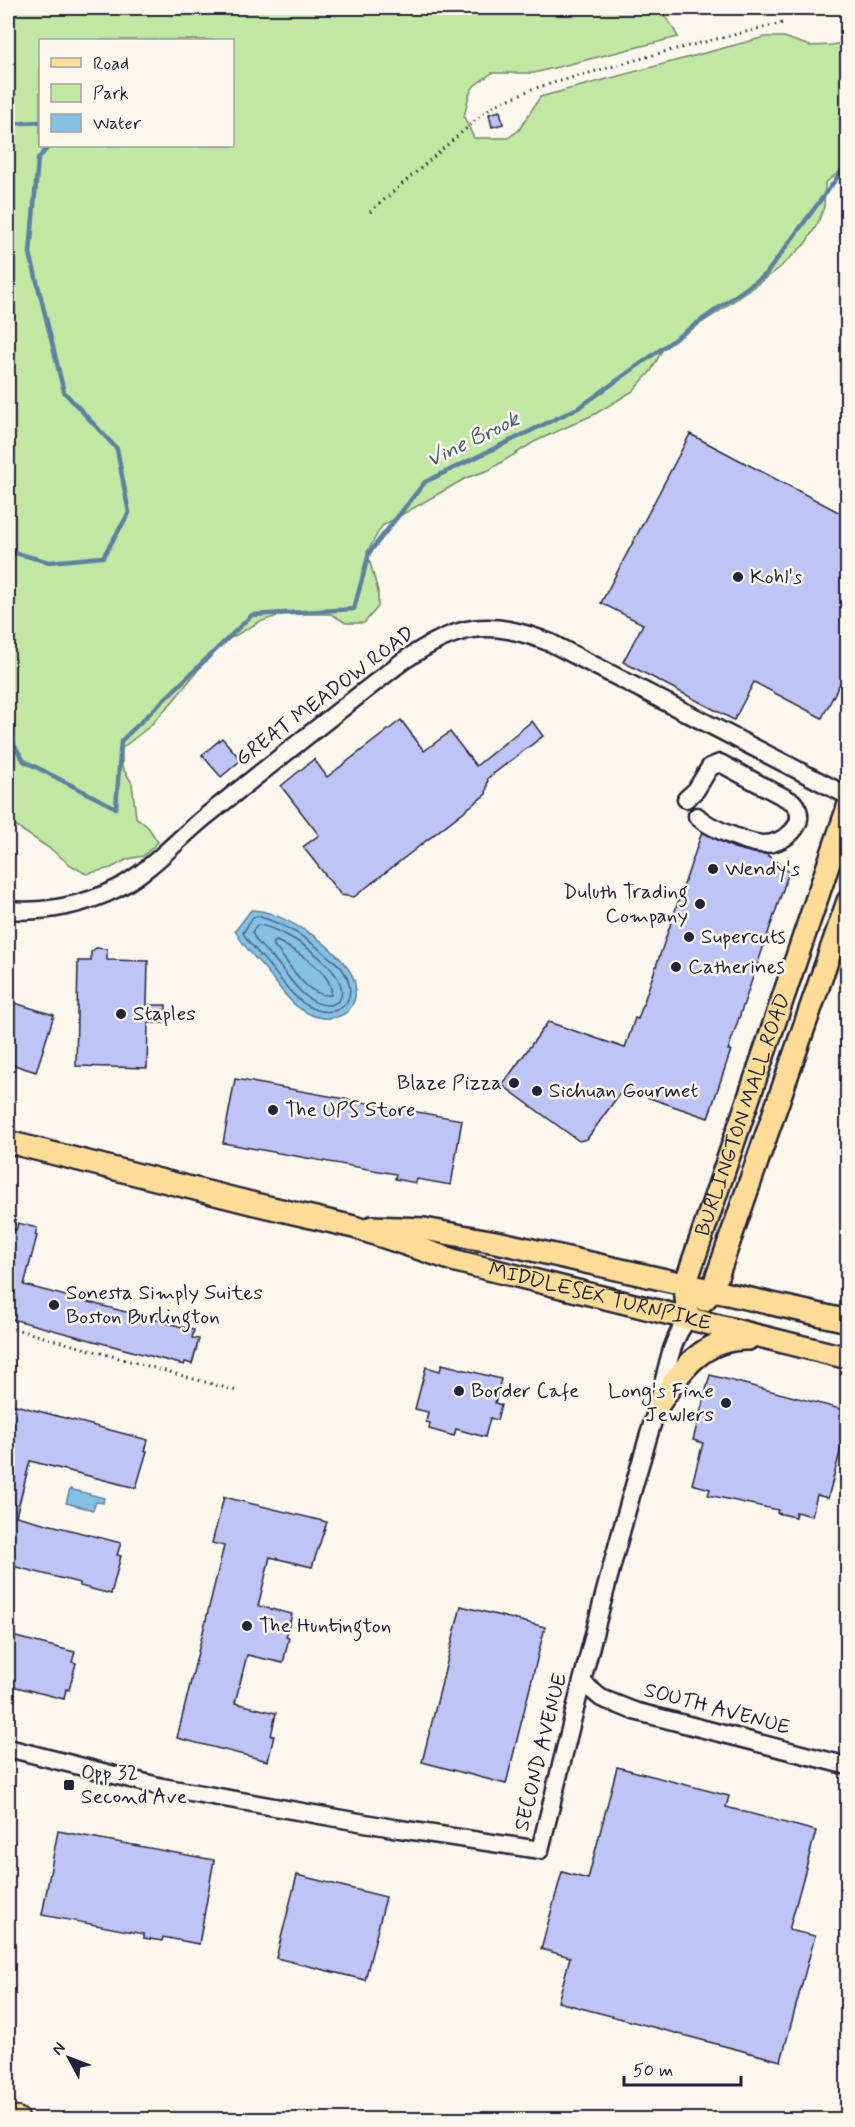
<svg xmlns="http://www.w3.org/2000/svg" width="855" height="2127" viewBox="0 0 855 2127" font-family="Mynerve,sans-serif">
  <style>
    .green { fill: #c1e8a3; stroke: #72856f; stroke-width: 1.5; fill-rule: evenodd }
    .water { fill: #85c1e4; stroke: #5d81a0; stroke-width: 1.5 }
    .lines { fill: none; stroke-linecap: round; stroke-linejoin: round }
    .shore { stroke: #4a627f; stroke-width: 1.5 }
    .stream { stroke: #5d81a0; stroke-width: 4.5 }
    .building { fill: #bec4f5; stroke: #22223b; stroke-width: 1.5 }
    .minor-casing { stroke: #22223b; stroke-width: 21 }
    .major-casing { stroke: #22223b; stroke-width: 26 }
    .highway-casing { stroke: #22223b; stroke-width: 28 }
    .path { stroke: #22223b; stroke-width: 3; stroke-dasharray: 1.5 4.5; stroke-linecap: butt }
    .minor { stroke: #fbf7ec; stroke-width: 16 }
    .major { stroke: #ffdd96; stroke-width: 21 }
    .highway { stroke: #ffdd96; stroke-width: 24 }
    .poi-dot { fill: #22223b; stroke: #fbf7ec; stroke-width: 2 }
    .labels { text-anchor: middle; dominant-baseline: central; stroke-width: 5; stroke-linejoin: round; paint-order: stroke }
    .poi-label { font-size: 21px; fill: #22223b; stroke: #fbf7ec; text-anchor: start }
    .street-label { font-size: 21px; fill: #22223b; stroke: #fbf7ec }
    .water-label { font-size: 22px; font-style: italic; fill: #455a76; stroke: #fbf7ec }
  </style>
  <rect width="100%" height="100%" fill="#fbf7ec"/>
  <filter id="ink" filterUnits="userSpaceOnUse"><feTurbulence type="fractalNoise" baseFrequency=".0167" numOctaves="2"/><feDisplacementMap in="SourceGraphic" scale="12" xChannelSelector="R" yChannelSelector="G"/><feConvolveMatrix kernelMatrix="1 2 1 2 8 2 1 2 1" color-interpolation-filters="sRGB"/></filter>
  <g filter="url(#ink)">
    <path class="green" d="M8 8H655C666 15 672 24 678 37L534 73H492L474 86 469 95 464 117 474 138H508L519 130 540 97 765 37H784L810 46 832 45 847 42V166L825 183 824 207 817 225 805 244 777 270 717 313 664 347 651 371 633 391 595 414 534 442 489 470 466 478 382 526 367 552 378 591V607L364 623H346L331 614H306L281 615 259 622 229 639 203 664 173 701 149 727 122 748V767L132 783 136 817 148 827 158 842 143 856 128 859 111 868 86 874 69 864 52 850 8 821ZM40 40H232V146H40Z"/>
    <g class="water">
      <path d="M251 910C270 910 290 922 306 931 322 940 352 965 355 984 360 1020 324 1027 299 1008 285 998 277 983 266 970 253 955 245 949 235 931Z"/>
      <polygon points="70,1489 104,1498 103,1503 96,1502 93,1510 66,1503"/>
    </g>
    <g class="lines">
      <g class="shore">
        <path d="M258 916C288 926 306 937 330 958 334 961 340 965 343 970 364 1004 332 1024 303 1003 290 994 282 981 272 969 262 956 251 947 243 933L253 917Z"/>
        <path d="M257 925C281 926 350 969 341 997 339 1002 334 1004 330 1005 305 1007 289 976 275 960 267 951 256 944 252 932Z"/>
        <path d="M274 942 277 941C294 950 335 973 331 995 306 998 289 962 274 946Z"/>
      </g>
      <g class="stream">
        <polyline points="8,124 40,122"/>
        <polyline points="8,551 49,562 103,557 129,513 117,449 64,392 30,253 38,159 49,146"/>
        <polyline points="8,735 24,761 116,808 121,741 252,615 354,609 369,553 425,482 580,407 766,274 848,163"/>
      </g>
    </g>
    <g class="building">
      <polygon points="500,111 503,124 492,127 489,114"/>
      <polygon points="690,434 848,517 848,668 822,718 754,682 734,720 623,662 643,624 601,603"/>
      <polygon points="401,720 424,751 450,732 476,766 532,721 543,736 488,778 486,794 354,897 341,895 303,847 319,835 281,786 314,759 327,777"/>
      <polygon points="222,738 241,760 221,777 202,755"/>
      <polygon points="702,832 734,848 754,853 766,854 789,872 728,1050 731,1050 708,1118 623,1089 587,1139 579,1141 502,1085 548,1022 625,1048 635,1018 638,1019"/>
      <polygon points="96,948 107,949 107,960 148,961 147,1005 166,1005 166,1023 148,1023 147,1068 76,1066 78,961 91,961 91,952"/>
      <polygon points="8,1001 54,1015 36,1072 8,1063"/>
      <polygon points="235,1079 462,1120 451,1185 417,1179 416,1183 395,1179 396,1174 223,1143"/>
      <polygon points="18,1223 37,1228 35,1235 37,1236 24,1285 194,1330 192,1338 199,1339 192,1364 185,1362 184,1365 8,1318 8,1228 16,1230"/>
      <polygon points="442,1364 501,1379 495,1403 501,1405 497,1420 490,1418 485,1437 456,1429 454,1436 429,1429 430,1423 426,1422 428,1412 415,1409 426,1367 440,1371"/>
      <polygon points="710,1375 848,1411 848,1422 828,1498 817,1495 812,1516 796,1512 795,1517 777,1513 778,1510 708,1495 710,1489 692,1484 703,1443 693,1440"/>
      <polygon points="8,1403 148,1440 145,1451 147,1451 136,1488 30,1461 16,1516 121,1543 117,1555 121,1556 111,1594 80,1586 80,1583 8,1565"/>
      <polygon points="224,1497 327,1522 312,1567 270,1557 258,1606 292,1614 286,1637 289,1638 283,1663 247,1655 235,1703 276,1713 271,1736 274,1736 268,1761 177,1738 224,1546 212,1543"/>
      <polygon points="461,1606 545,1627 506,1784 422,1762"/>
      <polygon points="8,1635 75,1652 72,1662 76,1663 69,1690 66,1689 64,1699 8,1685"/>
      <polygon points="617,1767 729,1796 726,1807 816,1831 789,1930 815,1936 781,2061 558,2002 570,1957 541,1949 562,1872 588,1879"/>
      <polygon points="58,1831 214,1860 199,1944 163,1937 162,1941 144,1938 144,1934 42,1915"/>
      <polygon points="297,1875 386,1897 365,1980 276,1958"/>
    </g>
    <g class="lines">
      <defs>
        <g id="minor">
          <path d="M686 799 696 790 710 767 720 763 793 802C812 823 783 845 762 844 747 843 707 827 697 816"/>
          <path d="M8 910C45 913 85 905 118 888 153 869 179 837 210 813 274 762 338 711 403 661 459 624 488 618 551 643L848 796"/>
          <polyline points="582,1682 601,1698 634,1711 848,1766"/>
          <path d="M8 1748 162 1787 393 1828 540 1850C577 1702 612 1554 657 1408 666 1379 668 1343 688 1319"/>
        </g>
        <g id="major">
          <path id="s1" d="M8 1142 255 1204 354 1227 456 1261 848 1358"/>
          <polyline points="372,1227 424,1229 501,1243 848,1321"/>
          <polyline points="704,1300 712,1291 848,901"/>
          <path id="s2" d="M688 1319 685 1285 848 807"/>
          <path d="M657 1407C680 1372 701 1338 748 1339"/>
        </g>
        <polyline id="highway" points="8,2118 17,2120"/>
      </defs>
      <use href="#minor" class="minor-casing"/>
      <use href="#major" class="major-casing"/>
      <use href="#highway" class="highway-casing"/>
      <g class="path">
        <polyline points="370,212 491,107 532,89 664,52 782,23"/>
        <polyline points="8,1327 237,1391"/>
      </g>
      <use href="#minor" class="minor"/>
      <use href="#major" class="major"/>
      <use href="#highway" class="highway"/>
    </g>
  </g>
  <g class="poi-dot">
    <circle cx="738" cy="577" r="6"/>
    <circle cx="713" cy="869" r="6"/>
    <circle cx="700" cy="904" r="6"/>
    <circle cx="689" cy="937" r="6"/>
    <circle cx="676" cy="967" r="6"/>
    <circle cx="121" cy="1014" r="6"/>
    <circle cx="514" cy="1083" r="6"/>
    <circle cx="537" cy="1091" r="6"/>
    <circle cx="273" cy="1110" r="6"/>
    <circle cx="54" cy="1305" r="6"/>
    <circle cx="459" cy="1391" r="6"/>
    <circle cx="726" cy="1403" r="6"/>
    <circle cx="247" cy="1626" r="6"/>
    <rect x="63" y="1779" width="12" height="12" rx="3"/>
  </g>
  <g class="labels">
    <g class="poi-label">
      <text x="750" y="577">Kohl's</text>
      <text x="725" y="869">Wendy's</text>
      <text x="688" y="892" text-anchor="end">Duluth Trading<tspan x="688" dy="24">Company</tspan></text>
      <text x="701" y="937">Supercuts</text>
      <text x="688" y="967">Catherines</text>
      <text x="133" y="1014">Staples</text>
      <text x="502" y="1083" text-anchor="end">Blaze Pizza</text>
      <text x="549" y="1091">Sichuan Gourmet</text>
      <text x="285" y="1110">The UPS Store</text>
      <text x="66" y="1293">Sonesta Simply Suites<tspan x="66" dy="24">Boston Burlington</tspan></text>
      <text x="471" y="1391">Border Cafe</text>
      <text x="714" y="1391" text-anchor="end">Long's Fine<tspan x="714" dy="24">Jewlers</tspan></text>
      <text x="259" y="1626">The Huntington</text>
      <text x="81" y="1773">Opp 32<tspan x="81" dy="24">Second Ave</tspan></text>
    </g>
    <g class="street-label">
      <text transform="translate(325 696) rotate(-37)">GREAT MEADOW ROAD</text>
      <text stroke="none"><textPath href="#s2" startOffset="214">BURLINGTON MALL ROAD</textPath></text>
      <text stroke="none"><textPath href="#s1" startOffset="612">MIDDLESEX TURNPIKE</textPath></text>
      <text transform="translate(717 1709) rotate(15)">SOUTH AVENUE</text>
      <text transform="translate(541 1752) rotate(-76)">SECOND AVENUE</text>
    </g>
    <g class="water-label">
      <text transform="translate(473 440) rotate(-26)">Vine Brook</text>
    </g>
  </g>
  <rect width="855" height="2127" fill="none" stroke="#fbf7ec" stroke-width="30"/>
  <rect x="15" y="15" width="825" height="2097" fill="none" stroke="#22223b" stroke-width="2" filter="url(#ink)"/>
  <rect x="39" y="39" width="195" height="108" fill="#fbf7ec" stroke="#a4a2a5" stroke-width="1.5"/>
  <rect x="51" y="58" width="30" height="9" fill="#ffdd96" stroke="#a4a2a5" stroke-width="1.5"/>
  <text x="93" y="69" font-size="18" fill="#22223b">Road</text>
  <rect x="51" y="84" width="30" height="18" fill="#c1e8a3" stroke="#a4a2a5" stroke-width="1.5"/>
  <text x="93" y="99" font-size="18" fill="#22223b">Park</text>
  <rect x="51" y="114" width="30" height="18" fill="#85c1e4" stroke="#a4a2a5" stroke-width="1.5"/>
  <text x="93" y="129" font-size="18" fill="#22223b">Water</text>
  <g transform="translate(69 2058) rotate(311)" stroke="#fbf7ec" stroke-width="4.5" paint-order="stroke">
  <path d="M0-4.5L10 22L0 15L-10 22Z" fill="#22223b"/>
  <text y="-9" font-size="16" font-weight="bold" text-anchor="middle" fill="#22223b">N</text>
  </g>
  <path d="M624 2076v9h117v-9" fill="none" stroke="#22223b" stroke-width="3"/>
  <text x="633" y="2076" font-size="18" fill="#22223b" stroke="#fbf7ec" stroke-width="4.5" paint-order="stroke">50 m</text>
</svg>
